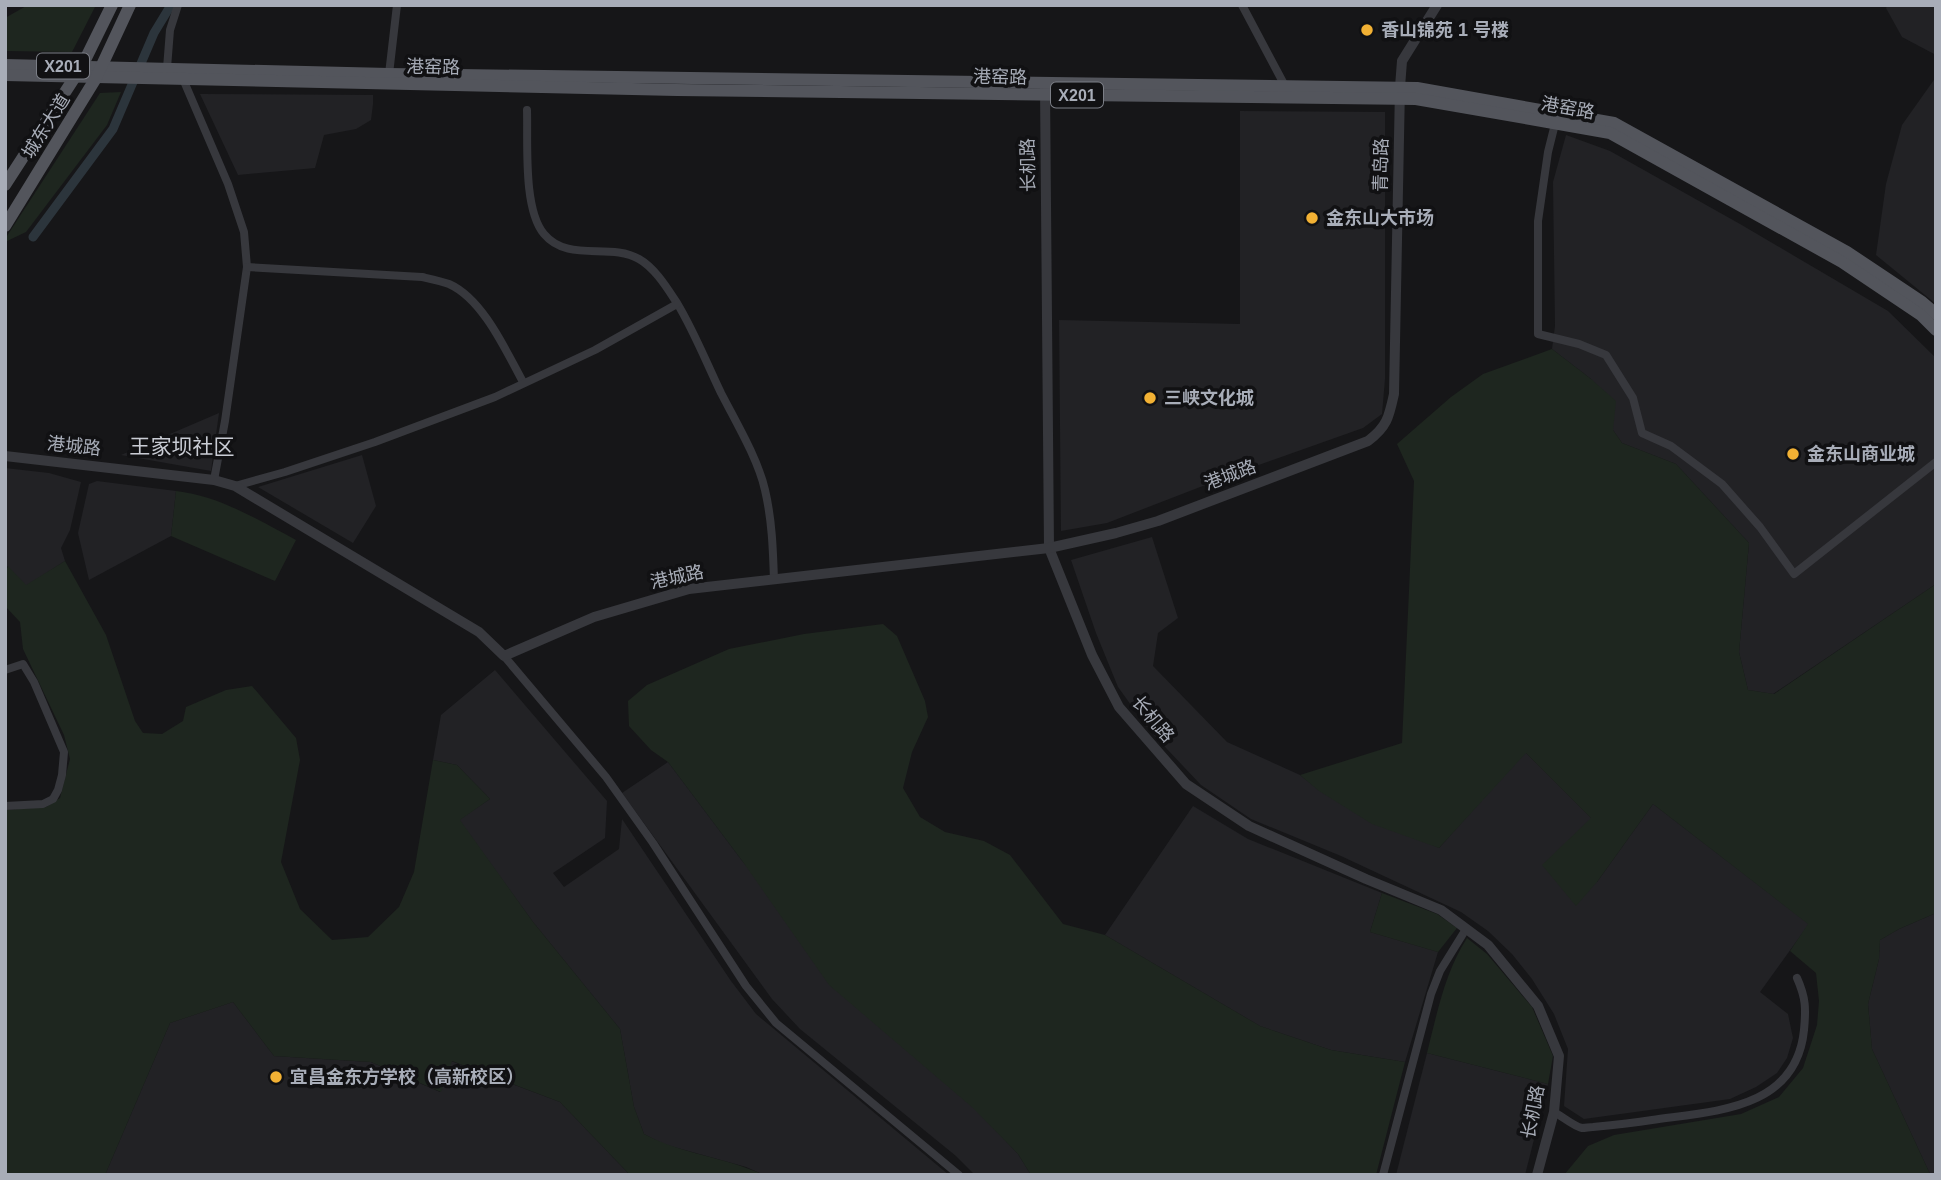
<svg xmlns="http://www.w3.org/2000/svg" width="1941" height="1180" viewBox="0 0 1941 1180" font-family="Arial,'Noto Sans SC',sans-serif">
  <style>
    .built { fill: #222225 }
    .green { fill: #1e261f }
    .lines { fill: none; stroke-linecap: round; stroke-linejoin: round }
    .canal { stroke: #2c353c; stroke-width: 9 }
    .minor { stroke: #37383d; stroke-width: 8 }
    .tertiary { stroke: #37383d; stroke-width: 10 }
    .primary { stroke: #53555c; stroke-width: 12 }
    .poi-dot { fill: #f2b134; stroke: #111113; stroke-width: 2.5 }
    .labels { text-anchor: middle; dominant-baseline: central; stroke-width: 7; stroke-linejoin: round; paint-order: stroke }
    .shield { fill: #111113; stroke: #7b7e86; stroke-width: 2 }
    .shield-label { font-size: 16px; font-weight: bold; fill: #a8adb8 }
    .poi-label { font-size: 18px; font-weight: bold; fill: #a8adb8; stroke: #111113; text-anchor: start }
    .street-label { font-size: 18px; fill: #a8adb8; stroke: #111113 }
    .quarter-label { font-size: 21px; fill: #c9ccd4; stroke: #111113 }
  </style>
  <rect width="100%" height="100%" fill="#161618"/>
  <g class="built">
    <polygon points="1888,5 1936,5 1936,55 1902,37 1886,8"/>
    <polygon points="1936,77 1936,304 1876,255 1886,184 1902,125"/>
    <polygon points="200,94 373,95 373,104 371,120 356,129 324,135 315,168 238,175"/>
    <polygon points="1240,111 1385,112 1385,379 1382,414 1363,428 1239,472 1107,523 1061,531 1059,320 1240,324"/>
    <polygon points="1566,135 1610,151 1740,224 1888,311 1936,358 1936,584 1773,694 1748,690 1739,652 1749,543 1676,464 1622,443 1613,430 1591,379 1552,349 1555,326 1553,182"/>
    <polygon points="219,413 211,471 121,455"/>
    <polygon points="362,455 376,506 353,543 258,487"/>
    <polygon points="5,468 49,473 81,482 70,530 61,548 65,561 26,586 5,564"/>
    <polygon points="97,481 176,491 171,536 89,580 78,533 89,484"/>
    <polygon points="1152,537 1178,618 1158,633 1153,666 1227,742 1300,775 1320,791 1439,848 1525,752 1591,818 1597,882 1653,804 1809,924 1760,992 1788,1014 1793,1038 1787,1058 1777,1073 1756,1087 1730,1099 1584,1119 1564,1106 1568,1049 1554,1014 1532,979 1512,954 1488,931 1461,912 1341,856 1251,819 1201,785 1149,730 1118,687 1096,633 1071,560"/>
    <polygon points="495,670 607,801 605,838 553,873 564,887 619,849 622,819 731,981 756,1014 949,1175 764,1175 746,1167 663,1144 644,1134 634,1107 620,1029 533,922 459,820 490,799 457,765 433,760 441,715"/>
    <polygon points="668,762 743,862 1018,1154 1031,1175 975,1175 956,1156 800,1029 772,999 622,793"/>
    <polygon points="1193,806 1248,839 1382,893 1370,932 1438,952 1405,1062 1331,1050 1260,1026 1105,935"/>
    <polygon points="1936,913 1936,1174 1930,1174 1872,1049 1868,1004 1879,959 1880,940 1899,929"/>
    <polygon points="233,1002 274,1056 371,1062 440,1092 451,1061 560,1102 630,1175 105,1175 170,1023"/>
    <polygon points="1427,1053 1548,1084 1525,1175 1396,1175"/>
  </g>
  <g class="green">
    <polygon points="28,5 96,5 72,52 5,51 5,18"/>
    <polygon points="121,92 107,125 26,232 5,242 5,239 100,93"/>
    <polygon points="1552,349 1591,379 1616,401 1613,430 1622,443 1676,464 1749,543 1739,652 1748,690 1774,694 1936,584 1936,913 1899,929 1880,940 1879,959 1868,1004 1872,1049 1930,1174 1936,1175 1564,1175 1588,1146 1614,1135 1741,1114 1779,1097 1803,1068 1817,1025 1819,1001 1816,973 1790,951 1808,924 1653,804 1597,882 1576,906 1542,865 1591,818 1526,753 1439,848 1372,824 1319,791 1300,775 1402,743 1414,481 1397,444 1451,397 1483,374"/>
    <path d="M176 491C220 496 258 520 296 540L275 581 171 536Z"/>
    <path d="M65 561 106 635 135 721 143 733 162 734 183 721 186 707 226 690 252 686 296 738 300 760 281 862 300 909 332 940 368 937 399 907 414 872 433 760 457 765 490 799 460 820 533 922 620 1029 634 1107 644 1134C681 1154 725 1157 764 1175H630L560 1102 452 1061 441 1092 371 1062 274 1056 233 1002 170 1023 105 1175H14L5 1172V810L46 807 60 798 70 759 64 735 23 649 20 622 5 606V573L8 566 26 585Z"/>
    <polygon points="883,624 897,636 925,701 928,717 912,752 903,788 920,817 945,832 984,841 1010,855 1063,924 1105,935 1260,1026 1331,1050 1405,1062 1376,1175 1031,1175 1018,1154 973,1108 829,985 743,862 668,762 651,750 629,726 628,701 647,685 729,649 804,634"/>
    <polygon points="1382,893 1437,914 1457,928 1438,952 1370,932"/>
    <path d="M1467 938 1487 954 1532 1007 1553 1056 1548 1084 1427 1053C1437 1013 1445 972 1467 938Z"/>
  </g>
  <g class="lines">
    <polyline class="canal" points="33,237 113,129 154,33 171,5"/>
    <g class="minor">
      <polyline points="1242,5 1285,86"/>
      <polyline points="167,68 170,30 178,5"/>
      <polyline points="389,74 397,5"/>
      <polyline points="183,79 228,184 244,232 247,267 225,421 214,480"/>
      <path d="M527 110C528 143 523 209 544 234 568 263 610 242 639 259 655 268 667 288 677 303 694 331 707 364 721 393 736 422 758 459 765 490 772 520 773 549 774 580"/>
      <polyline points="1555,124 1548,152 1538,221 1538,334 1579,344 1606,355 1633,398 1642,433 1671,446 1722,484 1760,527 1794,574 1936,462"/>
      <path d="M247 267 422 277C431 279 441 281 449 284 483 299 506 351 523 382"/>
      <polyline points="235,486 285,472 375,442 495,397 595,350 677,304"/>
      <polyline points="504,656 606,777 653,843 746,986 776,1023 959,1175"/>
      <polyline points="5,670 23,664 34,682 64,752 62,775 58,790 53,799 43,804 5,806"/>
      <path d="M1554 1112C1562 1116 1573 1126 1582 1128 1586 1128 1589 1127 1593 1127 1613 1125 1632 1123 1652 1120 1714 1111 1796 1110 1804 1030 1806 1009 1806 998 1797 978"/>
      <polyline points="1383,1175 1431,994 1440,971 1466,929"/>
    </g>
    <g class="tertiary">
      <polyline points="1045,88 1049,548 1092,655 1119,707 1186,784 1249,826 1366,879 1441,910 1488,945 1538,1006 1559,1056 1554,1112 1537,1175"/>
      <path d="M5 456 214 480 235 486 479 632 504 656 594 617 689 589 1049 548 1116 533 1158 521 1368 441C1387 427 1389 417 1394 394L1400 87 1402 61 1437 5"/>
    </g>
    <g class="primary">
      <polyline points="5,65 389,74 1417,88 1614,123 1847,252 1922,302 1936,314"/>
      <polyline points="5,75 677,90 1416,99 1610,133 1842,262 1921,315 1936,330"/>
      <polyline points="5,185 82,66 112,5"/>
      <polyline points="5,226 96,78 130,5"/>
    </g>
  </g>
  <g class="poi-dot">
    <circle cx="1367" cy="30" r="7"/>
    <circle cx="1312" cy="218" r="7"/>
    <circle cx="1150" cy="398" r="7"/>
    <circle cx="1793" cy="454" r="7"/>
    <circle cx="276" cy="1077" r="7"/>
  </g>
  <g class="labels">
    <g class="shield">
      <rect x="37" y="53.5" width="52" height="25" rx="5"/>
      <rect x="1051" y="82.5" width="52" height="25" rx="5"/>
    </g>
    <g class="shield-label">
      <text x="63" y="66">X201</text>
      <text x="1077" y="95">X201</text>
    </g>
    <g class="poi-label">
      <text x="1381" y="30">香山锦苑 1 号楼</text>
      <text x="1326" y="218">金东山大市场</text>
      <text x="1164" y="398">三峡文化城</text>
      <text x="1807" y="454">金东山商业城</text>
      <text x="290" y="1077">宜昌金东方学校（高新校区）</text>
    </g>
    <g class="street-label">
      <text transform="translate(433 67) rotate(1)">港窑路</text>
      <text transform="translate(1000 77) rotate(1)">港窑路</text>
      <text transform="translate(1568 108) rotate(10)">港窑路</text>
      <text transform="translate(46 126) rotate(-58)">城东大道</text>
      <text transform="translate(1028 165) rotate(-91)">长机路</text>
      <text transform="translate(1381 165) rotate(-89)">青岛路</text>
      <text transform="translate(74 446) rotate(6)">港城路</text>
      <text transform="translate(1230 475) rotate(-21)">港城路</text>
      <text transform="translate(677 577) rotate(-12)">港城路</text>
      <text transform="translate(1153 719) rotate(50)">长机路</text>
      <text transform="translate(1533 1112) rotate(-79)">长机路</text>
    </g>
    <g class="quarter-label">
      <text x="182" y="446">王家坝社区</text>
    </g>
  </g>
  <rect width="1941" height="1180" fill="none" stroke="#a8adb8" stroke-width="14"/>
</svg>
